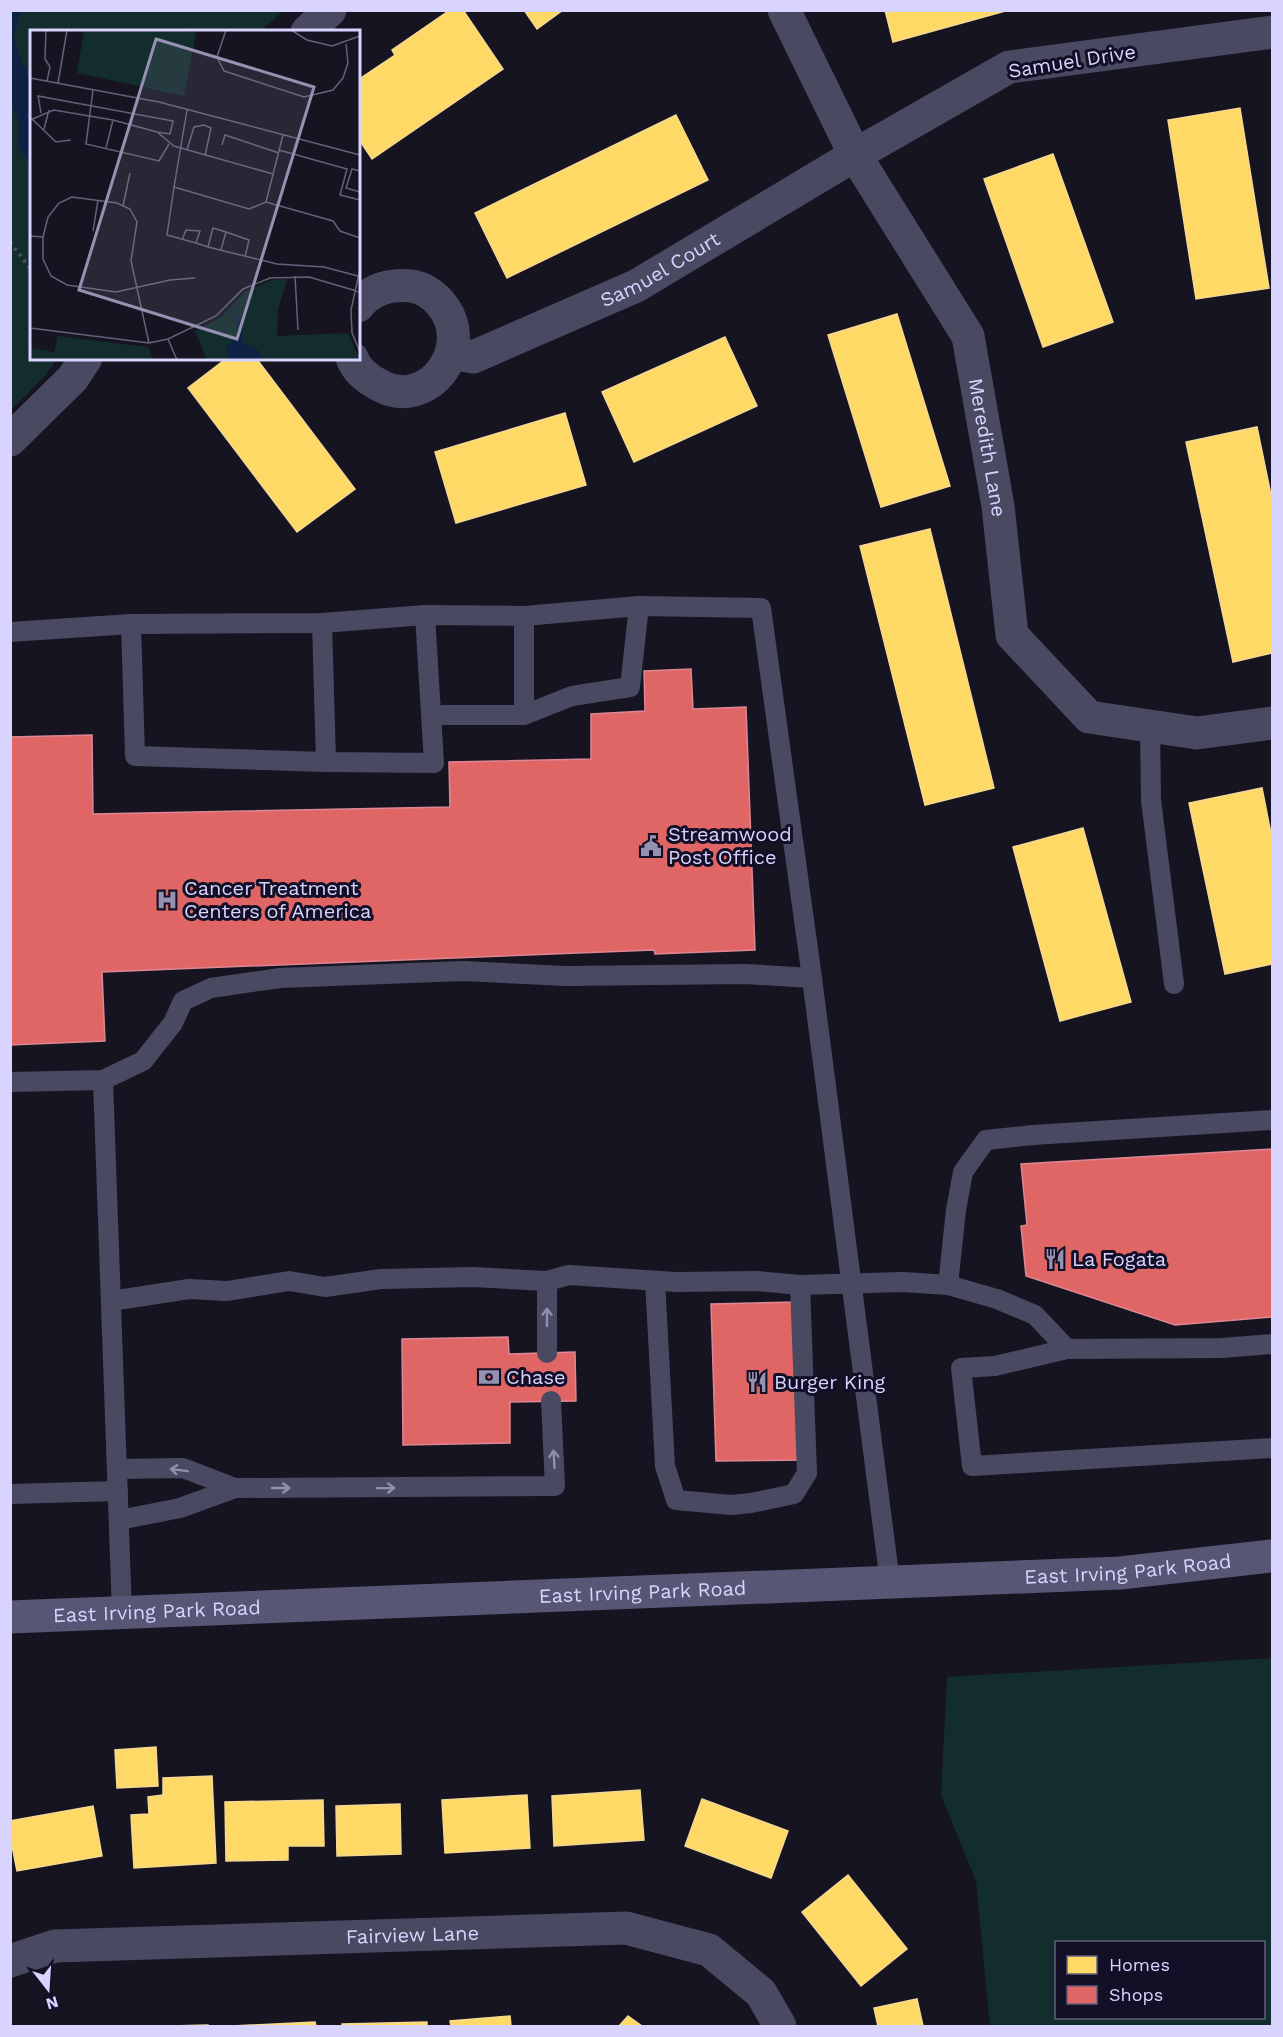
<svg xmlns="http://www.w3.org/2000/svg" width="1283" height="2037" viewBox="0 0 1283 2037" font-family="'Work Sans',sans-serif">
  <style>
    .green { fill: #132c2d; fill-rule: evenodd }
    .water { fill: #0d2144 }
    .homes { fill: #ffd966; stroke: #f4d894; stroke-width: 1.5 }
    .shops { fill: #e06666; stroke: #de8794; stroke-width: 1.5 }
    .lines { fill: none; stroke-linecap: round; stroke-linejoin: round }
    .path { stroke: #44505f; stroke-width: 4; stroke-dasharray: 3 4.5; stroke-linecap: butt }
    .lane { stroke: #4a4962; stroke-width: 20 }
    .street { stroke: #4a4962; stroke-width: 33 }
    .secondary { stroke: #575674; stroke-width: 33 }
    .oneway { stroke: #928eb0 }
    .labels { text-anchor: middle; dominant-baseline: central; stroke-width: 6; stroke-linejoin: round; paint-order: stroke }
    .street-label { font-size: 20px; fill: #d9d4ff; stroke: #130f26 }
    .poi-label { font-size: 20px; fill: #d9d4ff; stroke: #130f26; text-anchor: start }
    .inset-road { fill: none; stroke: #64617a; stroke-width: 1.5 }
    .view { fill: #9591b1; fill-opacity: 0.15; stroke: #9591b1; stroke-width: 3 }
    .inset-edge { fill: none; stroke: #d9d4ff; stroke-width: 3 }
  </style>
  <rect width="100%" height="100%" fill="#161421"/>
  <g class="green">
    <polygon points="11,11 283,11 261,31 32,32 32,358 57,359 46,375 11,410"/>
    <path d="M1272 1658V2026H990L976 1881 941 1795 947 1677ZM1056 1942H1264V2018H1056Z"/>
  </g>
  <polygon class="water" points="11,10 21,11 13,37 23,65 31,78 31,165 18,147 19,120 11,103"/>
  <g class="homes">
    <polygon points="450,10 463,10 503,69 372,159 358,138 358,80 395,55 392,50"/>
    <polygon points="524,10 563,10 537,29"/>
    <polygon points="885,10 1009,10 893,42"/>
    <polygon points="1240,108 1269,288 1196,299 1168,120"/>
    <polygon points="676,115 708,180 507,278 475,213"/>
    <polygon points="1053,154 1113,322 1043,347 984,179"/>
    <polygon points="897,314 950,486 881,507 828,335"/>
    <polygon points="725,337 757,406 634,462 602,392"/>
    <polygon points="227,358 256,358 355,489 297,532 188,388"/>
    <polygon points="565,413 586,485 456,523 435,452"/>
    <polygon points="1257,427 1272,500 1272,653 1233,662 1186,442"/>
    <polygon points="930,529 994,788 925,805 860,546"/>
    <polygon points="1262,788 1272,839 1272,964 1225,974 1189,803"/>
    <polygon points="1083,828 1131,1002 1060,1021 1013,847"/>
    <polygon points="156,1747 158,1786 117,1788 115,1750"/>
    <polygon points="212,1776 216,1863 134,1868 131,1815 149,1814 148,1797 163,1795 163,1778"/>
    <polygon points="640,1790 644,1840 554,1846 552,1796"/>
    <polygon points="527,1795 530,1848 445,1853 442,1800"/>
    <polygon points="702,1799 788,1831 771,1878 685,1846"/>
    <polygon points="323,1800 324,1846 288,1846 288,1860 226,1861 225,1802"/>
    <polygon points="400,1804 401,1854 337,1856 336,1806"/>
    <polygon points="93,1806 102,1856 17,1871 10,1836 10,1821"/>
    <polygon points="848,1875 907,1949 861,1986 802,1912"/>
    <polygon points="917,1999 923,2026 878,2026 874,2008"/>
    <polygon points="510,2016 511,2026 451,2026 450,2021"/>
    <polygon points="628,2016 642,2026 619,2026"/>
    <polygon points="315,2022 316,2026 232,2026"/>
    <polygon points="427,2022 427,2026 342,2026 342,2024"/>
    <polygon points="208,2025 208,2026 170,2026"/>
  </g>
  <g class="shops">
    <polygon points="691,669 693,709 746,707 755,950 655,954 654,950 102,972 105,1041 10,1045 10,737 92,735 93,814 450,807 449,762 591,759 591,714 645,711 644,671"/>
    <polygon points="1272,1149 1272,1317 1175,1325 1026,1276 1021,1226 1027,1225 1021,1164"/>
    <polygon points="797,1302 805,1460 716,1461 711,1304"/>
    <polygon points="508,1337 509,1354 575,1352 576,1401 510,1402 510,1443 403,1445 402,1339"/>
  </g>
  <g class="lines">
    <polyline class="path" points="10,242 32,271"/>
    <g class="lane">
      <polyline points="524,616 639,606 761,608 812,978"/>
      <polyline points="322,623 326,762 434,763 425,615 524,616 524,715 572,696 630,687 639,606"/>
      <polyline points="131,624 135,756 326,762"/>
      <polyline points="10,632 131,624 322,623 425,615"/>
      <polyline points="432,715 524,715"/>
      <polyline points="1150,726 1151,800 1174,984"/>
      <polyline points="103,1080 122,1613"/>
      <polyline points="10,1082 103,1080 143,1061 173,1023 183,1001 211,988 280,978 463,971 566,976 745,974 812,978 890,1582"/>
      <polyline points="547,1281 547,1353"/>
      <polyline points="655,1281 665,1466 676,1500 731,1505 751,1503 794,1494 807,1473 800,1285"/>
      <polyline points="948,1285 956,1210 963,1172 986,1140 1033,1135 1272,1120"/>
      <polyline points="111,1301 189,1289 227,1291 289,1281 325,1287 381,1279 473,1277 547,1281 569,1275 676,1282 757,1281 800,1285 903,1282 948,1285 997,1299 1035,1315 1067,1349 1222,1348 1272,1344"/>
      <polyline points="1067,1349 995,1366 961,1368 972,1466 1272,1448"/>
      <polyline points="117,1469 183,1468 235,1488 555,1486 551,1401"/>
      <polyline points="10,1494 118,1491"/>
      <polyline points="119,1520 180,1508 235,1488"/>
    </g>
    <g class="street">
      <path id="s1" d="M784 10 855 155 968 336 998 506 1012 635 1089 717 1197 733 1272 723"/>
      <polyline points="307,32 330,10"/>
      <path id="s2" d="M452 353 473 357 636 286 855 155 1009 67 1272 32"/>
      <path d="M352 358C357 372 369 380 381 386 428 411 477 347 441 304 434 295 422 287 411 286 390 284 371 289 358 306"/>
      <polyline points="10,440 73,378 86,358"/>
      <path id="s3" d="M10 1961 55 1946 626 1928 709 1950 761 1993 780 2026"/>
    </g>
    <path class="secondary" id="s4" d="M10 1617 1120 1573 1272 1556"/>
  </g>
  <defs><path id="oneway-shaft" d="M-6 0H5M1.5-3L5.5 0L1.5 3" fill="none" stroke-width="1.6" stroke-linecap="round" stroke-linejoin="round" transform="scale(1.5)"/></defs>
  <g class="oneway">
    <use href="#oneway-shaft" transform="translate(547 1317) rotate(-90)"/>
    <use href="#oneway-shaft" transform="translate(554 1459) rotate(-93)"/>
    <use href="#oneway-shaft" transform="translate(179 1470) rotate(-173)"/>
    <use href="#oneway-shaft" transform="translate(281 1488)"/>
    <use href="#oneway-shaft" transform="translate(386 1488) rotate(-1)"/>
  </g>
  <defs>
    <symbol id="civic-bare" viewBox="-9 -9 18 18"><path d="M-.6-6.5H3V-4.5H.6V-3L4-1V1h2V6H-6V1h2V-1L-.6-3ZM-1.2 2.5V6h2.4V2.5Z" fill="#9591b1" stroke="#130f26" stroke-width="2.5" paint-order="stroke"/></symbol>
    <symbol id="hospital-bare" viewBox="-9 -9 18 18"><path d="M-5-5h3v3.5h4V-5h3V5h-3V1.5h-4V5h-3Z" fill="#9591b1" stroke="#130f26" stroke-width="2.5" paint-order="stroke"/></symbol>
    <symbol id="restaurant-bare" viewBox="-9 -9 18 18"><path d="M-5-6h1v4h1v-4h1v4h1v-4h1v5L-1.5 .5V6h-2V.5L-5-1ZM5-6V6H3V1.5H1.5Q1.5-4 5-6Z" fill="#9591b1" stroke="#130f26" stroke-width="2.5" paint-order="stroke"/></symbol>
    <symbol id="bank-bare" viewBox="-9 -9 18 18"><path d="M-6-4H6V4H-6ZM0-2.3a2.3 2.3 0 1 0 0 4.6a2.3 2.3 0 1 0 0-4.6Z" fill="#9591b1" stroke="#130f26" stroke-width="2.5" paint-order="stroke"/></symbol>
  </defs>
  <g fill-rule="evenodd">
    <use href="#civic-bare" x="636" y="831" width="30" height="30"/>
    <use href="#hospital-bare" x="152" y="885" width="30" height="30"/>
    <use href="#restaurant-bare" x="1040" y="1244" width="30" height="30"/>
    <use href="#bank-bare" x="474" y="1362" width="30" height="30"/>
    <use href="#restaurant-bare" x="742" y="1367" width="30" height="30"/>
  </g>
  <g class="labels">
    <g class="street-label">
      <text transform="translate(1072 61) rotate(-9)">Samuel Drive</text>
      <text stroke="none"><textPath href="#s2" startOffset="228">Samuel Court</textPath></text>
      <text stroke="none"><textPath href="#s1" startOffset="488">Meredith Lane</textPath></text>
      <text stroke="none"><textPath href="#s4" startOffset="1119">East Irving Park Road</textPath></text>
      <text stroke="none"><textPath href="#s4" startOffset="633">East Irving Park Road</textPath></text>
      <text stroke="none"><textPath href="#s4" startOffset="147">East Irving Park Road</textPath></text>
      <text stroke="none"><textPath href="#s3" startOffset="405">Fairview Lane</textPath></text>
    </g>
    <g class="poi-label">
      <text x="668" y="834">Streamwood<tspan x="668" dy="23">Post Office</tspan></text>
      <text x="184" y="888">Cancer Treatment<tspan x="184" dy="23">Centers of America</tspan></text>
      <text x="1072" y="1259">La Fogata</text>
      <text x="506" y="1377">Chase</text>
      <text x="774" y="1382">Burger King</text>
    </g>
  </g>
  <g transform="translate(30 30)">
    <rect width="330" height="330" fill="#161421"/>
    <path d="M54 0 166 2 154 66 47 43ZM257 249 248 280 247 306 318 303 330 330H177L165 301 191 287 216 261 241 250ZM28 306 118 317 123 330H0V318L24 322Z" fill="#132c2d"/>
    <path d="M206 285 211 290 213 314 227 319 234 330H199L196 317 207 304Z" fill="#0d2144"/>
    <path class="inset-road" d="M16 0 15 29 20 37 17 51M196 0 187 27 194 41 274 67 303 60 313 48 318 33 316 14M261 0 277 10 302 16 330 6M0 19V40M0 48 129 72 330 125M28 53 37 0M63 60 56 114 129 131 139 114M157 80 144 157 219 179 236 172 303 191 310 201 330 208M11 83 8 66 143 91 140 104 127 102M2 89 26 112 41 110M0 90 24 80 83 90 127 102 144 116 243 144M14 99 19 80M192 115 195 105 249 123M76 118 83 90M157 120 164 97 174 95 181 98 175 126M249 120 317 139 310 165 330 170M330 141 322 139 316 158 330 162M144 157 137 205 166 213M236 172 253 105M93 176 100 143M63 201 68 170M196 202 219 210 215 227M0 206 13 207V229L21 246 37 255 86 262 140 250 165 248M13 207 18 187 29 173 42 167 87 173 100 179 107 192 101 231 119 313M152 210 156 200 170 201 166 213 178 217 183 198 196 202 191 220M178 217 247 234 294 237 328 246M330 239 321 280 322 303 330 322M265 246 268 300M330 274V295M0 298 119 313 138 309 186 286 213 259 240 248 279 247 330 262M138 309 147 330"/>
    <path class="view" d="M126 9 284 57 207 309 49 260Z"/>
    <rect width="330" height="330" class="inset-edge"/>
  </g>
  <rect width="1283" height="2037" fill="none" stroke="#d9d4ff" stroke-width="24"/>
  <rect x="1055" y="1941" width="210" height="78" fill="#130f26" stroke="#625e7d" stroke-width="1.5"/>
  <rect x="1067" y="1956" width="30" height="18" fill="#ffd966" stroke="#625e7d" stroke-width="1.5"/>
  <text x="1109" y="1971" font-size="18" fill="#d9d4ff">Homes</text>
  <rect x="1067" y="1986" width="30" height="18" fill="#e06666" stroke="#625e7d" stroke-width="1.5"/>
  <text x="1109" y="2001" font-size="18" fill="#d9d4ff">Shops</text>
  <g transform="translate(48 1989) rotate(163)" stroke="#130f26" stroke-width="4.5" paint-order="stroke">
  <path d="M0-4.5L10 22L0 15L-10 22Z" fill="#d9d4ff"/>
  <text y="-9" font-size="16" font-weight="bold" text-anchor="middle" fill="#d9d4ff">N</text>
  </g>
</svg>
